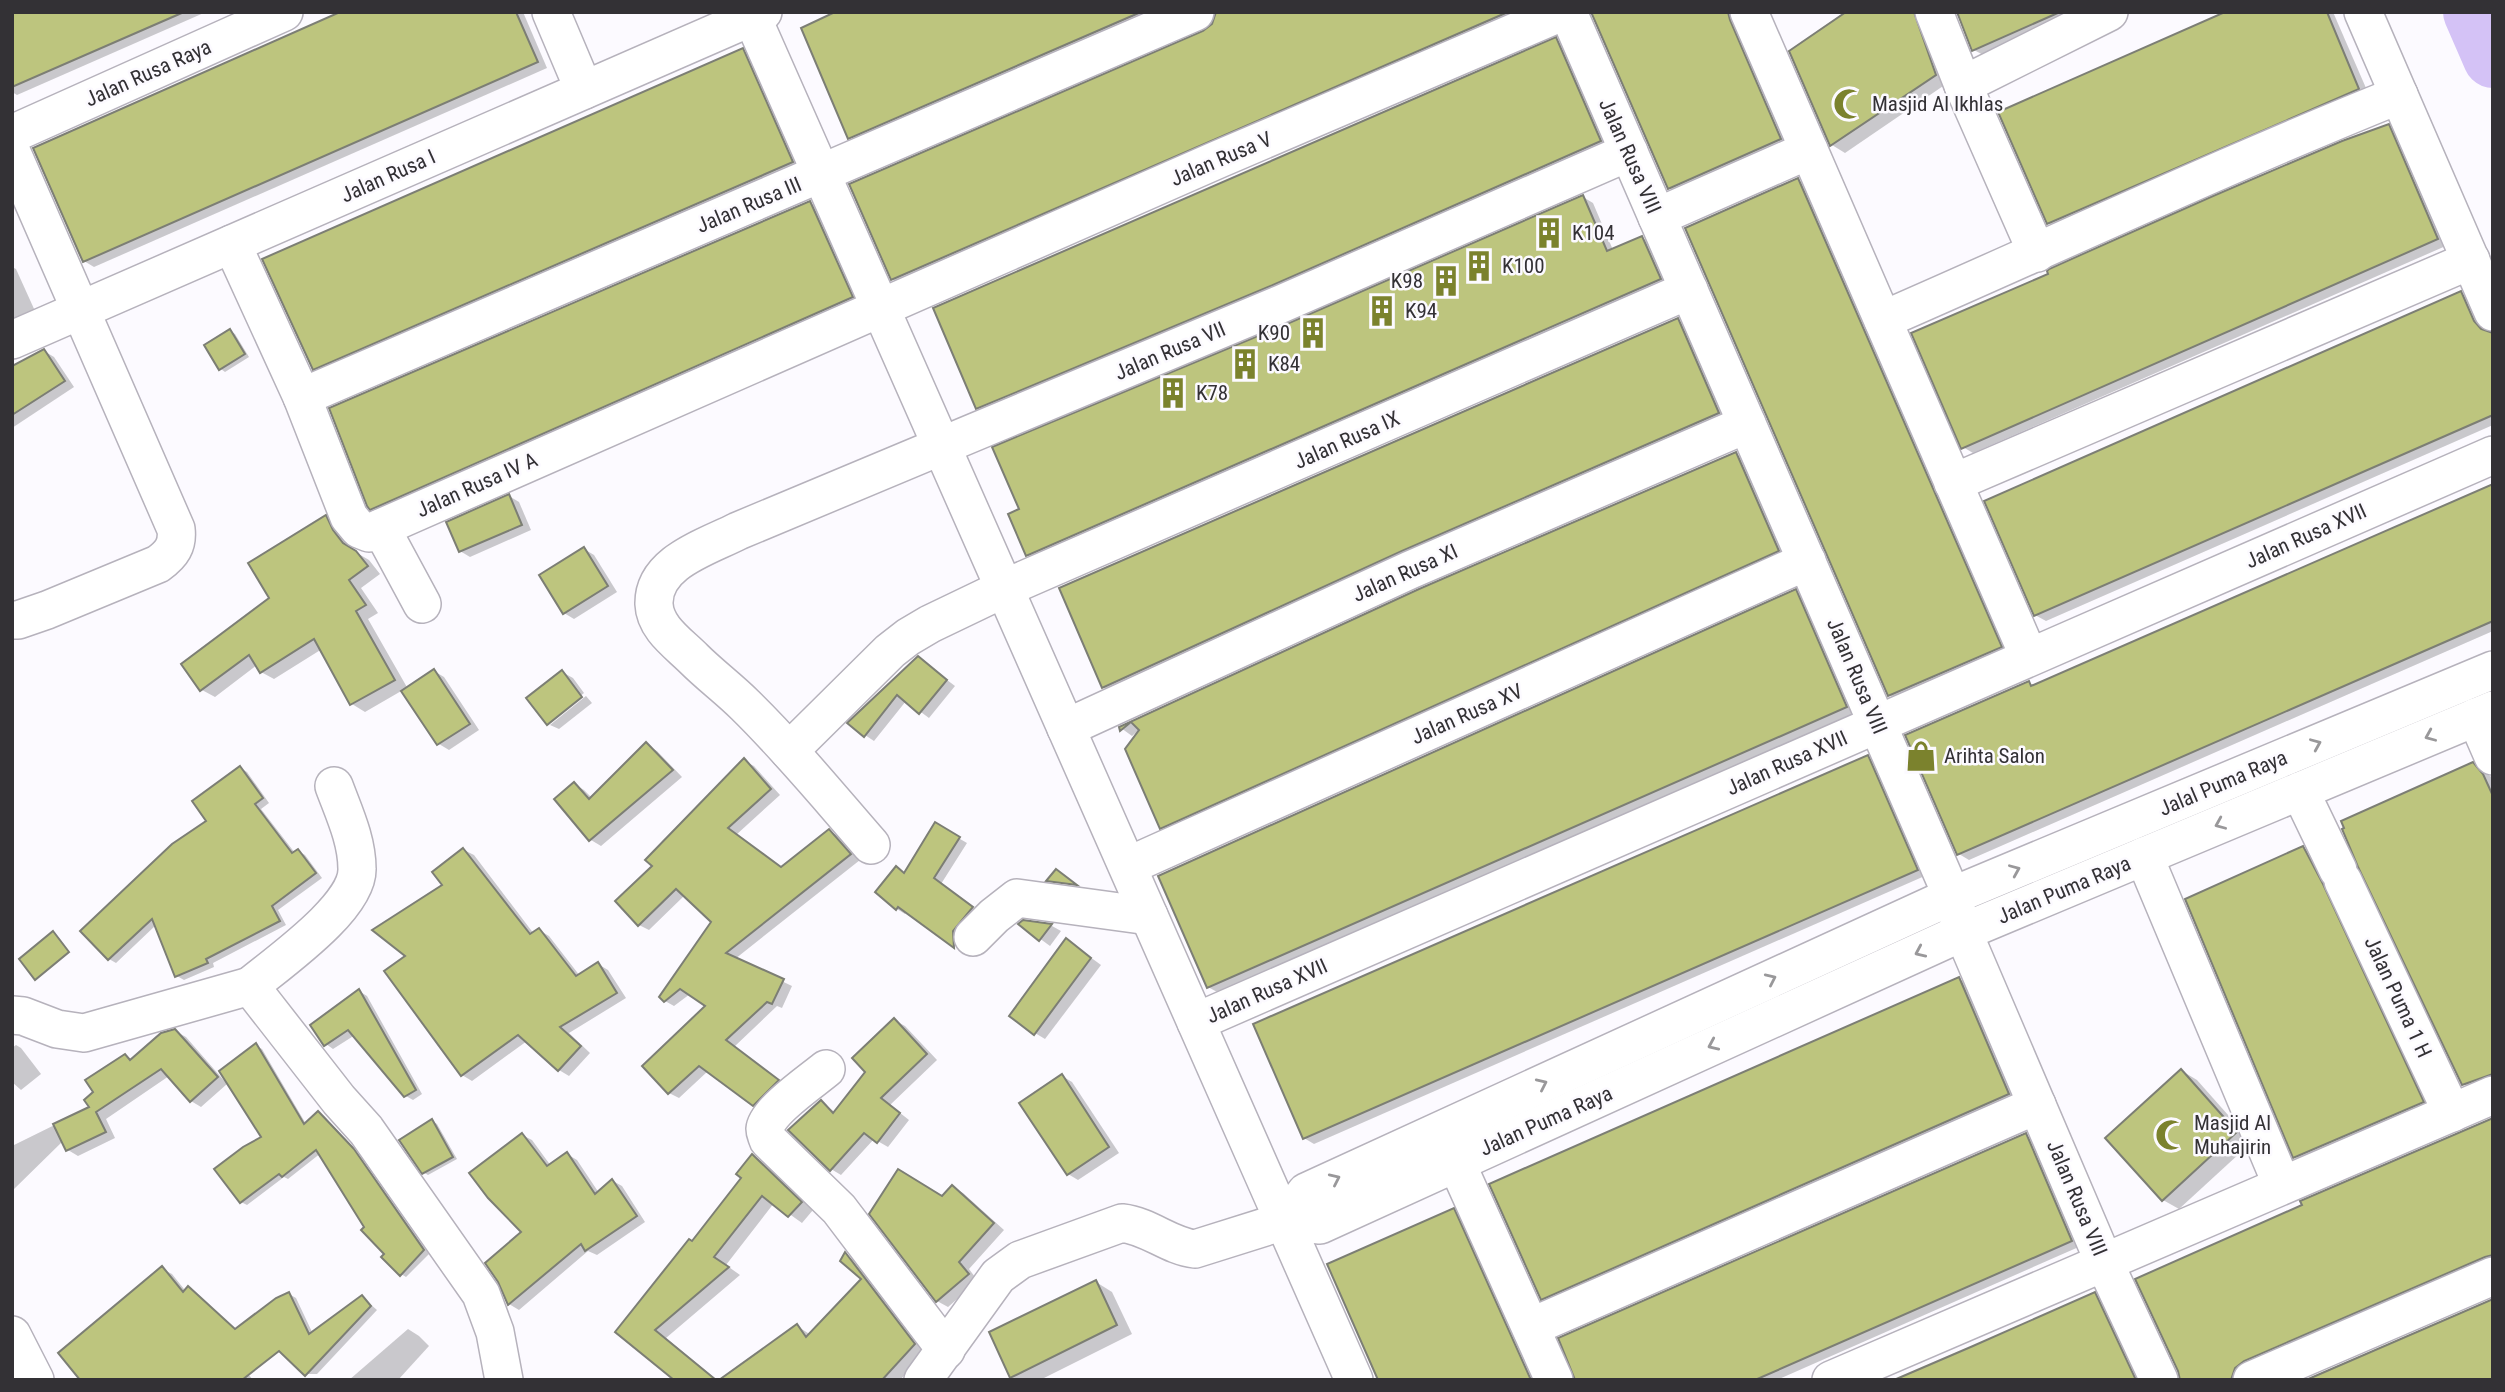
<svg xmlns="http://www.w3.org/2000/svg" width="2505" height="1392" viewBox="0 0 2505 1392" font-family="'Roboto Condensed',sans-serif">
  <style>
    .shadow { fill: #0003 }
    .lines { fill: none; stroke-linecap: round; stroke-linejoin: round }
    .river { stroke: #d4c2f6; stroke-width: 60 }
    .building { fill: #bdc57e; stroke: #7c7e74; stroke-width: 2 }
    .minor-casing { stroke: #b6b2bc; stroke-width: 40 }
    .minor { stroke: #fff; stroke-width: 37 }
    .oneway { stroke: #99989a }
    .labels { text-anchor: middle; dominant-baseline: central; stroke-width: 5; stroke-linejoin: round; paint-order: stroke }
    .street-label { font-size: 21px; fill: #333135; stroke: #fcfaff }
    .poi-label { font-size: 21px; fill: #333135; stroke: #fcfaff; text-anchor: start }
  </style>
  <rect width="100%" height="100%" fill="#fcfaff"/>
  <g class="shadow">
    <polygon points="12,12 206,12 17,95 12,92"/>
    <polygon points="345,12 523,12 547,68 94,267 84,261"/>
    <polygon points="841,12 1165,12 860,143 850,137"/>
    <polygon points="1217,12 1531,12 903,285 893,279 1204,33 1214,25"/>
    <polygon points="1593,12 1740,12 1791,145 1680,194 1669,188"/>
    <polygon points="1849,12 1928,12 1949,82 1845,153 1832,145 1791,52"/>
    <polygon points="1959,12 2089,12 1987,57 1974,50"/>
    <polygon points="2230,12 2333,12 2369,95 2059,229 2049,223"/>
    <polygon points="1556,39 1566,45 1611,147 988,414 977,407"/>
    <polygon points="742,50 753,56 803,168 324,374 314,368"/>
    <polygon points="2388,126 2399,132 2448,245 1973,453 1963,447"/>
    <polygon points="1798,180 1809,186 2011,653 1900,701 1890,695"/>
    <polygon points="1583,197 1593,203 1613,250 1642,238 1653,244 1671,285 1038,561 1028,555 1290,325"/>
    <polygon points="810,203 821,209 862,303 382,514 372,508"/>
    <polygon points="12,267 16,269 35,311 12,322"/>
    <polygon points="2461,293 2472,299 2484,328 2493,334 2493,425 2046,621 2035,615"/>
    <polygon points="1678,320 1688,326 1729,419 1114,693 1103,687"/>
    <polygon points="230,331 235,334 249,357 225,372 221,369 206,346"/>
    <polygon points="44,351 54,357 74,387 12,428 12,368"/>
    <polygon points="1736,454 1746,460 1788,556 1172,833 1161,827 1141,728 1132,736 1121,728 1419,591"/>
    <polygon points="2493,486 2493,631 1969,860 1959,854 2029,683 2035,686"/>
    <polygon points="509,496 519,502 531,530 470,557 460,551"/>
    <polygon points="326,517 339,525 346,540 357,553 369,560 380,574 361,588 378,613 368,619 408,689 434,671 444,677 479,730 449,750 439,744 403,690 365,712 352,704 322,649 274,679 261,672 257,665 215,697 202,690 271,599"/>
    <polygon points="584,549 594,555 617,592 574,619 564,613"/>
    <polygon points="1796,591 1806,597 1857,713 1219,993 1208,987"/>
    <polygon points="918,658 955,686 929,718 906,701 874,741 865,735"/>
    <polygon points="562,672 573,678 584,693 550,721 550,724 548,723"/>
    <polygon points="586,696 592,703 559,729 550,725"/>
    <polygon points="646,745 657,751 682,777 601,846 591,840 556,799 574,784 584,790 592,798"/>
    <polygon points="1868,757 1878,763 1927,875 1314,1144 1304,1138"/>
    <polygon points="744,761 754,766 780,795 736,835 782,868 829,831 839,836 860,860 735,959 792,986 782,1008 777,1006 734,1047 787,1086 763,1110 708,1071 679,1098 669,1093 644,1066 708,1006 690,994 674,1006 665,1001 714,922 685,895 649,930 639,925 654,866"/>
    <polygon points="2473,764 2493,778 2493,1082 2474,1090 2464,1084"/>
    <polygon points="240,768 247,772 269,803 261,809 295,853 298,851 305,855 322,878 278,910 286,925 213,963 214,967 184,980 177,976 156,925 116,963 109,959 99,949 208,821"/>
    <polygon points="936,825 967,843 941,884 980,913 961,950 907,911 905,914 897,909 897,868 905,873"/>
    <polygon points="2303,848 2314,854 2433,1108 2305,1163 2295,1157"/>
    <polygon points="464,850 474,855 534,934 539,930 549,936 580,976 598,964 608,970 626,998 569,1033 590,1053 569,1076 559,1070 527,1041 472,1081 462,1075 408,956"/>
    <polygon points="1023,922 1052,926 1061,931 1050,946 1020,924"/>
    <polygon points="1067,940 1101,965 1045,1039 1035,1033"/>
    <polygon points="1959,979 1970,985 2019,1100 1553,1305 1542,1298"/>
    <polygon points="359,991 367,996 422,1094 413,1100 406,1096 355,1035 333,1049 326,1044"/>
    <polygon points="894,1020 905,1026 937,1060 890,1105 909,1120 888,1147 874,1139 841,1175 831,1169 821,1102 836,1113 867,1072"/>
    <polygon points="175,1031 186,1037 227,1084 201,1107 191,1101 169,1076 106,1119 115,1138 78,1156 68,1150 63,1141 12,1191 12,1146 91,1107 125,1056 133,1060"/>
    <polygon points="16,1045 21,1048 41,1074 21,1090 12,1082 12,1048"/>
    <polygon points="256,1046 262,1049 306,1124 318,1113 324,1116 359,1155 429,1254 406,1277 401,1274 366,1228 321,1153 288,1179 284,1177 247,1205 241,1202 264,1138"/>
    <polygon points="2182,1071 2197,1080 2252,1142 2179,1209 2163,1200"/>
    <polygon points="1062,1076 1072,1082 1119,1153 1078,1180 1068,1174"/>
    <polygon points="2493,1120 2493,1263 2243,1380 2181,1380"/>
    <polygon points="432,1121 437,1124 457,1159 428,1175 423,1172"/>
    <polygon points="522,1135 532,1140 551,1166 567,1154 577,1160 599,1193 613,1181 622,1186 645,1222 597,1255 588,1251 519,1310 509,1304 524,1232"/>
    <polygon points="2026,1135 2036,1141 2081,1246 1777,1380 1576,1380"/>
    <polygon points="753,1156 765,1163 813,1210 802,1223 774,1203 726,1265 740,1275 666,1338 717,1380 676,1380 617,1332 693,1243 743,1178"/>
    <polygon points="952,1187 963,1193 1004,1230 969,1269 978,1281 948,1307 937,1301 942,1198"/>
    <polygon points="1454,1210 1464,1216 1538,1380 1380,1380"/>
    <polygon points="846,1255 858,1262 927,1352 900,1380 722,1380 797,1326 811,1335 863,1279"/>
    <polygon points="162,1269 172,1274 188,1294 185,1297 253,1380 83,1380"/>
    <polygon points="1096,1282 1112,1292 1132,1334 1040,1380 1017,1380 1012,1377"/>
    <polygon points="289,1294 296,1298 313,1334 362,1297 377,1310 317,1374 308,1374 300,1369"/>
    <polygon points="2095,1294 2105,1300 2142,1380 1899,1380"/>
    <polygon points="408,1329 419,1336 429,1346 398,1380 349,1380"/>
  </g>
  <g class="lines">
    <polyline class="river" points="2473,12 2493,58"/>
  </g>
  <g class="building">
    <polygon points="12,12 184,12 12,87"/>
    <polygon points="340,12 516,12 538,62 83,262 33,148"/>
    <polygon points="835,12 1141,12 848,139 801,28"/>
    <polygon points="1216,12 1508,12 891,280 849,184 1203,31 1212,24"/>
    <polygon points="1591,12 1728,12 1730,20 1781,139 1668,189"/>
    <polygon points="1846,12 1914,12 1936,75 1830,146 1789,51"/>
    <polygon points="1957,12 2060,12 1972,51"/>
    <polygon points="2225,12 2327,12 2359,89 2047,224 1998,112"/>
    <polygon points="1556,37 1601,141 1273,285 976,409 933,308"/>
    <polygon points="743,48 793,162 313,370 262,259"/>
    <polygon points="2389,124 2438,239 1961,449 1911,333 2048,274 2047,271 2049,269 2213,196 2342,141"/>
    <polygon points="1798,178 2002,647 1888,696 1685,228"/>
    <polygon points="1583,195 1607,251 1642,236 1661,279 1026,556 1008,514 1019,509 992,447 1289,323"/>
    <polygon points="810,201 853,297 370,510 367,506 329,408"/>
    <polygon points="2461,291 2474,321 2481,329 2493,333 2493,415 2034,616 1984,501"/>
    <polygon points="1678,318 1719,413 1402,551 1102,688 1059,588"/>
    <polygon points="230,329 245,354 219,370 204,345"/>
    <polygon points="44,349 65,381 12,415 12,366"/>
    <polygon points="1736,452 1779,551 1160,829 1125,749 1139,730 1131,722 1120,731 1119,727 1419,589"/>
    <polygon points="2493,484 2493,621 1957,855 1905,735 2029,681 2031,686"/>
    <polygon points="509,494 522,525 459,552 446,522"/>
    <polygon points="326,515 333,530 343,543 356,551 368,566 349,580 366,605 356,611 395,680 350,705 314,639 260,673 249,655 200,691 181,664 269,598 248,563"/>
    <polygon points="584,547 608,586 563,614 539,575"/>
    <polygon points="1796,589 1847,707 1207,988 1158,876"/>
    <polygon points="918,656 947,680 919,714 897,695 864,737 847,723"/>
    <polygon points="434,669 470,724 437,745 401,691"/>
    <polygon points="562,670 582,697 547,725 526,698"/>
    <polygon points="646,742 673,770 589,841 554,799 574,782 589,799"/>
    <polygon points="1868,755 1918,870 1303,1139 1253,1024"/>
    <polygon points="744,758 771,789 728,828 781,867 829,829 851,854 726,953 784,979 772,1004 767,1002 726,1040 779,1080 753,1106 699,1066 668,1094 642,1066 705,1006 680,989 664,1002 659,997 711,922 676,889 638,926 615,901 652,866 645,860"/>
    <polygon points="2473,762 2483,774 2493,796 2493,1074 2462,1085 2358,867 2342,829 2344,828 2341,821"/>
    <polygon points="240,766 263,798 255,804 292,853 298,849 316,873 272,906 280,921 206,959 208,963 175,977 152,919 108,960 80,931 172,844 206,821 192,801"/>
    <polygon points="935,822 960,837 934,878 973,907 953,931 954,948 898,907 896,910 875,892 896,866 904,873"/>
    <polygon points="2303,846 2323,884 2424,1102 2293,1158 2185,899"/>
    <polygon points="463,848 530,934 539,928 576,976 598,962 617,993 560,1027 581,1046 558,1071 518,1035 461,1076 384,971 405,956 372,930 442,885 432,872"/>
    <polygon points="1056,869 1077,885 1046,881"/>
    <polygon points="1023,920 1052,924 1039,941 1018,924"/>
    <polygon points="53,931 69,952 35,980 19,959"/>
    <polygon points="1066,938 1091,958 1034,1035 1009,1016"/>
    <polygon points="1959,977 2009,1094 1541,1300 1489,1184"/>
    <polygon points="359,989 416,1090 404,1097 348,1030 324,1046 310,1025"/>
    <polygon points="894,1018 927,1054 881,1098 900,1113 877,1143 864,1133 830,1171 788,1130 821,1100 833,1113 865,1072 852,1058"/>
    <polygon points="175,1029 218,1077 190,1102 161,1069 96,1112 106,1132 66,1151 53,1124 89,1107 84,1100 93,1092 85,1080 125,1054 130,1060 161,1033"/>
    <polygon points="256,1043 304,1124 318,1111 354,1149 424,1250 400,1276 381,1257 384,1254 361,1230 364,1227 316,1150 282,1177 279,1174 240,1203 214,1169 243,1147 261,1137 219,1071"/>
    <polygon points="2181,1069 2237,1132 2162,1201 2105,1138"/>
    <polygon points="1062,1074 1109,1147 1067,1175 1019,1103"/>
    <polygon points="2493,1118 2493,1255 2485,1257 2244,1361 2235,1368 2231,1380 2180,1380 2178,1371 2135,1279 2302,1205 2300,1201"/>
    <polygon points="432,1119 453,1157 422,1174 399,1140"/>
    <polygon points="522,1133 547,1166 567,1152 595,1194 612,1179 637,1216 585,1251 581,1244 508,1305 498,1282 485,1263 521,1232 488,1198 469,1173"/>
    <polygon points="2026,1133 2072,1241 1755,1380 1575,1380 1558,1338"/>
    <polygon points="752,1154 802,1202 788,1217 762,1196 714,1257 729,1267 655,1330 716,1380 674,1380 615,1332 689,1239 692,1241 741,1178 736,1174"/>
    <polygon points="898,1169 942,1196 952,1185 994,1223 959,1262 969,1274 936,1302 869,1214"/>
    <polygon points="1454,1208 1531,1380 1378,1380 1327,1264"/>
    <polygon points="845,1252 915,1344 882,1380 719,1380 797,1324 806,1337 861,1279 840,1261"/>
    <polygon points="162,1266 183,1292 188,1286 235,1329 276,1298 289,1292 309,1334 362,1295 371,1306 305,1376 279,1351 242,1380 80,1380 58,1353"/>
    <polygon points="1096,1280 1117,1325 1010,1378 989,1332"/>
    <polygon points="2095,1292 2136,1380 1894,1380 1973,1346"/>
    <polygon points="2493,1299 2493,1380 2306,1380"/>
  </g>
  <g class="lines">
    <defs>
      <g id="minor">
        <polyline points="551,12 584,90"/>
        <polyline points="1568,12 1952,896 1963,932 2104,1262 2159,1380"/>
        <polyline points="1749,12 2029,657"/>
        <polyline points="1934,12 1963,85 2037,253"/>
        <polyline points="2363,12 2493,312"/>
        <polyline points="752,17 1354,1380"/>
        <polyline points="1963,85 2109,12"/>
        <polyline points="12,134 284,12"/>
        <path d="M12 153 176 529C178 545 172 554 158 564L47 610 18 620H12"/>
        <polyline points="1657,217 1809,150"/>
        <polyline points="232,244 302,397 349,517 359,529 369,533 1219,159 1562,12"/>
        <path d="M1883 320C2055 245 2225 165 2399 95"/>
        <polyline points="12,340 763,12"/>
        <polyline points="302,397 1195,12"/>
        <polyline points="1953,483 2471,260"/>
        <polyline points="381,528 422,604"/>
        <polyline points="2476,717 2493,756"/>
        <polyline points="1066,728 1410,570 1747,424"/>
        <polyline points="789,751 890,651 908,637 930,624 1005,588 1689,290"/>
        <polyline points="2300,791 2338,870"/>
        <path d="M871 845C830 798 790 749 745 705 729 689 710 675 694 659 678 643 655 628 654 604 653 562 707 547 738 531L1281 304 1629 152"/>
        <polyline points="2144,856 2282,1185"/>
        <polyline points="1128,866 1807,561"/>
        <polyline points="2343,881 2452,1113"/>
        <polyline points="973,937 994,916 1017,898 1149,916"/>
        <path d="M250 986C279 962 358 907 357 869 357 840 344 813 334 786"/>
        <polyline points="12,1015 23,1016 57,1029 84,1033 250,986 339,1100 366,1130 481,1294 495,1332 504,1380"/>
        <polyline points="1196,1022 2493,455"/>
        <path d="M826 1069C813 1080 766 1112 765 1129 765 1133 767 1136 768 1140L839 1209 946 1350"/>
        <polyline points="1456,1162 1554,1380"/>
        <polyline points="1284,1221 1306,1192 1952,896 2493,670"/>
        <polyline points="1531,1327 2037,1105"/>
        <polyline points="12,1335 35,1380"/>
        <path d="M923 1380 998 1276 1020 1260 1122 1223C1149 1226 1169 1246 1195 1249L1284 1221 1320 1225 1963 932 2493 710"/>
        <polyline points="1831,1380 2493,1095"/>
        <polyline points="2252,1380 2493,1276"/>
      </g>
    </defs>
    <use href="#minor" class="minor-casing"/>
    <use href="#minor" class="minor"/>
  </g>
  <defs><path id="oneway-chevron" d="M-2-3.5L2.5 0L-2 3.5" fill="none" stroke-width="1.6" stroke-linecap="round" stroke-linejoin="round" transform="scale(1.75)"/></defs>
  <g class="oneway">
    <use href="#oneway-chevron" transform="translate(2430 736) rotate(157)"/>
    <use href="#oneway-chevron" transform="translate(2316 744) rotate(-23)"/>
    <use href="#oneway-chevron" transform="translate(2220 824) rotate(157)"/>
    <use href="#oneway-chevron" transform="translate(2015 870) rotate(-23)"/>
    <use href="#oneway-chevron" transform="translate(1920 952) rotate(156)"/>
    <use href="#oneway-chevron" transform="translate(1771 979) rotate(-25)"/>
    <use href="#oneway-chevron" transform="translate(1713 1045) rotate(156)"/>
    <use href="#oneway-chevron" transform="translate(1542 1084) rotate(-25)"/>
    <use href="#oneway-chevron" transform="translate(1335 1179) rotate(-25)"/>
  </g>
  <defs>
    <symbol id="mosque-bare" viewBox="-9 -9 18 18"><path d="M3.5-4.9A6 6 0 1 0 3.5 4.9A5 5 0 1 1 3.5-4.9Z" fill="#7b822d" stroke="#fcfaff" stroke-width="2.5" paint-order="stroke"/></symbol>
    <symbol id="building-bare" viewBox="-9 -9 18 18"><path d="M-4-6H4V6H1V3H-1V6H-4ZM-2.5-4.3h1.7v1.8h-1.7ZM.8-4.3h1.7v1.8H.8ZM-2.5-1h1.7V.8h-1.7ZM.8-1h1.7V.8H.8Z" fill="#7b822d" stroke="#fcfaff" stroke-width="2.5" paint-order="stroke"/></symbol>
    <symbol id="shop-bare" viewBox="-9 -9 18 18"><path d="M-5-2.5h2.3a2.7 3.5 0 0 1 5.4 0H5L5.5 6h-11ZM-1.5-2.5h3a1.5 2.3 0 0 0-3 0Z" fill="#7b822d" stroke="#fcfaff" stroke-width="2.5" paint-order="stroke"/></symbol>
  </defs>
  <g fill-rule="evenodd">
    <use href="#mosque-bare" x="1827" y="82" width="44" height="44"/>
    <use href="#building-bare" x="1527" y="211" width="44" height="44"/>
    <use href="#building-bare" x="1457" y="244" width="44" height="44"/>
    <use href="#building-bare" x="1424" y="259" width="44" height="44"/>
    <use href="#building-bare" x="1360" y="289" width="44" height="44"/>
    <use href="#building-bare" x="1291" y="311" width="44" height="44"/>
    <use href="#building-bare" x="1223" y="342" width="44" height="44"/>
    <use href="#building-bare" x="1151" y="371" width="44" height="44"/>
    <use href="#shop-bare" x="1899" y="734" width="44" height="44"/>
    <use href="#mosque-bare" x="2149" y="1113" width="44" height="44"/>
  </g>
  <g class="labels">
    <g class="street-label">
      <text transform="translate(148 73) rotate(-24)">Jalan Rusa Raya</text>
      <text transform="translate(1630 156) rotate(66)">Jalan Rusa VIII</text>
      <text transform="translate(1221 159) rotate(-23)">Jalan Rusa V</text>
      <text transform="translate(388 176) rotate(-24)">Jalan Rusa I</text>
      <text transform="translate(749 205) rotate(-23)">Jalan Rusa III</text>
      <text transform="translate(1170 351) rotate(-23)">Jalan Rusa VII</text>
      <text transform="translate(1347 440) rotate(-24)">Jalan Rusa IX</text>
      <text transform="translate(477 485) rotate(-24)">Jalan Rusa IV A</text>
      <text transform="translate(2306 536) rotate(-24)">Jalan Rusa XVII</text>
      <text transform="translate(1405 573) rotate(-24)">Jalan Rusa XI</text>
      <text transform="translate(1857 676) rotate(67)">Jalan Rusa VIII</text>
      <text transform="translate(1467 714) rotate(-24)">Jalan Rusa XV</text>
      <text transform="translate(1787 763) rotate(-24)">Jalan Rusa XVII</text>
      <text transform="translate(2223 783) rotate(-23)">Jalal Puma Raya</text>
      <text transform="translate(2064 890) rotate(-23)">Jalan Puma Raya</text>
      <text transform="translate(1267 991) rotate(-24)">Jalan Rusa XVII</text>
      <text transform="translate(2398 997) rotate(65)">Jalan Puma 1 H</text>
      <text transform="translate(1546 1121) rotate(-24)">Jalan Puma Raya</text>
      <text transform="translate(2077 1198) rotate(67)">Jalan Rusa VIII</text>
    </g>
    <g class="poi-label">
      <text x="1872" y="104">Masjid Al Ikhlas</text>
      <text x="1572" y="233">K104</text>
      <text x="1502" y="266">K100</text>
      <text x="1423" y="281" text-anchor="end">K98</text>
      <text x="1405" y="311">K94</text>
      <text x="1290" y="333" text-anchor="end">K90</text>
      <text x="1268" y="364">K84</text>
      <text x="1196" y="393">K78</text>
      <text x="1944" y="756">Arihta Salon</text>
      <text x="2194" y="1123">Masjid Al<tspan x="2194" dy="24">Muhajirin</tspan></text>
    </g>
  </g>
  <rect width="2505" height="1392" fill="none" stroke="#333135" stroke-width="28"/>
</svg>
